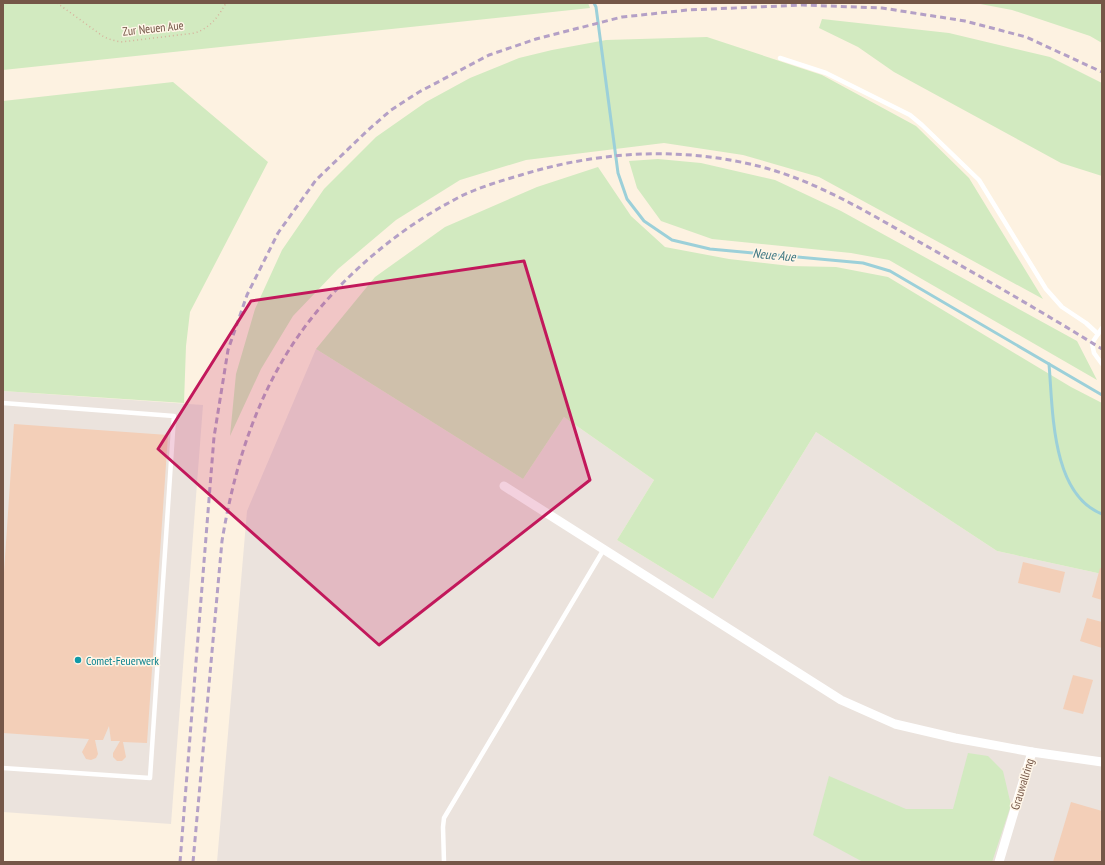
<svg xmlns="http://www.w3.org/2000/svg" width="1105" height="865" viewBox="0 0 1105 865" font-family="'PT Sans Narrow',sans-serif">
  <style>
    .industrial { fill: #ebe3dd }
    .green { fill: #d2eac0 }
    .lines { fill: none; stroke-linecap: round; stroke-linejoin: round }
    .stream { stroke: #9cd0d9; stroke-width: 3 }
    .building { fill: #f3cfb8 }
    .path { stroke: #d7b29c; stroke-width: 1.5; stroke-dasharray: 1 3; stroke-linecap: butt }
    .lane { stroke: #fff; stroke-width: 4.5 }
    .street { stroke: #fff; stroke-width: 9 }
    .rail { stroke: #b4a0c6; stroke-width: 3; stroke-dasharray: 6 4; stroke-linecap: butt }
    .marked { fill: #c2185b; fill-opacity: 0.2; stroke: #c2185b; stroke-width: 3; stroke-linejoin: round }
    .culture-dot { fill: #0f9aa8; stroke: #fff6e8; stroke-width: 1.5 }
    .labels { text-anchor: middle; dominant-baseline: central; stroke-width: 3; stroke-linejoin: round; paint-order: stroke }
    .street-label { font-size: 12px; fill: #755748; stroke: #fff6e8 }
    .culture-label { font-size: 12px; fill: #0d838f; stroke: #fff6e8; text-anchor: start }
    .water-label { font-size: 13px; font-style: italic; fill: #3e7782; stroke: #fff6e8 }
  </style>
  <rect width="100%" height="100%" fill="#fdf2e1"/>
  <g class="industrial">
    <polygon points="316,349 523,479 564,417 654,480 617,540 713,599 816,432 997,551 1102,574 1102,862 217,862 247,511"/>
    <polygon points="3,391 203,405 171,824 3,812"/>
  </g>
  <g class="green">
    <polygon points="3,3 588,3 590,8 3,70"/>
    <polygon points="975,3 1102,3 1102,43 1090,36 1012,10"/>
    <polygon points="822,19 949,33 1050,57 1102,83 1102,176 1061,163 894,72 858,47 819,28"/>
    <polygon points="707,37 822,75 916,126 969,178 1043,299 819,177 743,155 664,143 526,160 460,180 396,220 338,269 293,316 261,369 230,436 236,374 255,309 282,250 324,189 376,137 426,102 470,78 519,58 552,50 606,40"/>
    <polygon points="173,82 268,162 190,312 186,346 184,403 3,391 3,101"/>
    <polygon points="658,159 701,163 775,180 841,211 1077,341 1097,380 889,260 851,253 712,239 661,221 637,188 629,161"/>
    <polygon points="598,167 631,216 665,247 729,259 790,266 836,267 888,277 1071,387 1102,403 1102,574 997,551 816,432 713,599 617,540 654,480 564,417 523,479 316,349 375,277 445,227 537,187"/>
    <polygon points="968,753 988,756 1003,771 1011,805 992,862 863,862 813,835 829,776 906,809 953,809"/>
  </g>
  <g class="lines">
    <g class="stream">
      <polyline points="594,3 596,7 618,173 627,199 644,221 672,240 710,249 863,263 890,271 1102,395"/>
      <path d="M1049 364C1053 410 1051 494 1102 514"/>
    </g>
  </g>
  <g class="building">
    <polygon points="14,424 168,435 147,743 123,742 126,757 122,761 117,761 113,757 113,753 120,741 111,741 109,726 103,740 95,740 98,754 96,758 91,760 86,759 82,752 89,739 3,733 3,587"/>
    <polygon points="1023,562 1065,572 1060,593 1018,583"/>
    <polygon points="1100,568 1102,568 1102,600 1092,597"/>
    <polygon points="1087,618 1102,622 1102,648 1080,641"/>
    <polygon points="1073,675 1093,680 1083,714 1063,709"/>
    <polygon points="1071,802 1102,811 1102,862 1053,862"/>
  </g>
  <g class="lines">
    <path class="path" d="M57 3 104 37 112 40 121 42 195 33C211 27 218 17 226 3"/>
    <g class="lane">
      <polyline points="780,58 826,73 910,115 922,125 979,180 1046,289 1062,307 1086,323 1098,334"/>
      <polyline points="1102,328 1092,343 1094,353 1102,364"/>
      <polyline points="3,403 174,416 150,778 3,768"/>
      <polyline points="444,862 443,827 444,818 604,549"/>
    </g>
    <g class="street">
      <polyline points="504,486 841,700 895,724 955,738 1032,752"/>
      <polyline points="999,862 1032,752 1102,762"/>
    </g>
    <g class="rail">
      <polyline points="180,862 214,437 228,350 247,295 278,233 316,180 367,131 391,110 419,92 489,55 536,39 622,17 688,10 803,5 882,8 965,21 1026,37 1102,72"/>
      <path d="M193 862 222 541C234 468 256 396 299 335 336 282 395 231 452 201 473 189 497 182 521 175 599 151 682 146 762 167 822 183 877 218 930 248 988 281 1046 314 1102 349"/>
    </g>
  </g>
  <path class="marked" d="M524 261 590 480 379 645 158 449 251 301Z"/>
  <circle class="culture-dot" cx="78" cy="660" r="4"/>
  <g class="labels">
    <g class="street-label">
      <text transform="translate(153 28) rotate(-6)">Zur Neuen Aue</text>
      <text transform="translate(1022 784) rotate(-73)">Grauwallring</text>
    </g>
    <g class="culture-label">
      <text x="86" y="660">Comet-Feuerwerk</text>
    </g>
    <g class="water-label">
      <text transform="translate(774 255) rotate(5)">Neue Aue</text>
    </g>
  </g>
  <rect width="1105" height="865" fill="none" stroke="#755748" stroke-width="8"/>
</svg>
